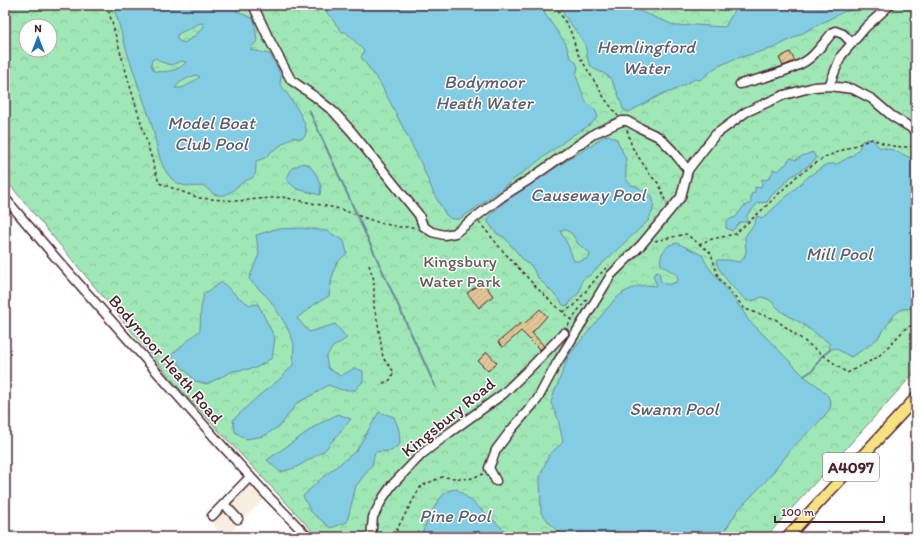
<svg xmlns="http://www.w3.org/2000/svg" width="921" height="542" viewBox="0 0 921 542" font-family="Itim,sans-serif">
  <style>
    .built { fill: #f7eee0 }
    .park { fill: url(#park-crowns); stroke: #748470; fill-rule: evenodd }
    .water { fill: #83cde4; stroke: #6c879a; fill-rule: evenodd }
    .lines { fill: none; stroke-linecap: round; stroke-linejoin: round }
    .stream { stroke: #6c879a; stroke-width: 2 }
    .building { fill: url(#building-hatch); stroke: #4a1f2b }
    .minor-casing { stroke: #4a1f2b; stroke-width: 11 }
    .major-casing { stroke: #4a1f2b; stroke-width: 13 }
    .path { stroke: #4a1f2b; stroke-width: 1.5; stroke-dasharray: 3 3; stroke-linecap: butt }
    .minor { stroke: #fff; stroke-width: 8 }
    .major { stroke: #f7e281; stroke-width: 10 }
    .labels { text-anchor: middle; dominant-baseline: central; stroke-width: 3; stroke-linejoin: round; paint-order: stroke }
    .shield { fill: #fff; stroke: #80626b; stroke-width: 1 }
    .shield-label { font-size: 16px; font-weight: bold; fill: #4a1f2b }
    .park-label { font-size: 17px; fill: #645b55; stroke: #fff }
    .street-label { font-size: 17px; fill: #4a1f2b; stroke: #fff }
    .water-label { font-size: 18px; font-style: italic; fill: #5e5c6c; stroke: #fff }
  </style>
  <defs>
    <pattern id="park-crowns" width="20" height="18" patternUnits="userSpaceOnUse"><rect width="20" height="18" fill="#9fe8b6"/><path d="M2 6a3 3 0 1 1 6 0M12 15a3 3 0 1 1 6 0" fill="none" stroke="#8ac79d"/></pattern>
    <pattern id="building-hatch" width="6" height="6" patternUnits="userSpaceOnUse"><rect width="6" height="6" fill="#e3c696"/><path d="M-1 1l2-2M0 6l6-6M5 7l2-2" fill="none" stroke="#c4aa81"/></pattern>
  </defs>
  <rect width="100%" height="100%" fill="#fff"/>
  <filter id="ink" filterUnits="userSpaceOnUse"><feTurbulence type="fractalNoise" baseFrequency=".025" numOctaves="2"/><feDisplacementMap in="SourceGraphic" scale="8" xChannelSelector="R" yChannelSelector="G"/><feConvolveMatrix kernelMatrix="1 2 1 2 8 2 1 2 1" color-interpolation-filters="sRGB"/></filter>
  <g filter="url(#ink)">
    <polygon class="built" points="250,487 254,488 264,499 225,537 205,515 232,490 238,497 247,488"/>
    <path class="park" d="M5 5H916V371L766 537H318L178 387 5 179ZM26 26H50V50H26Z"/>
    <g class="water">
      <path d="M113 5H244L236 11 254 19 257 41 251 48V50L270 54 281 75 280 84C287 93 306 119 306 130 306 132 306 134 305 136L301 139 293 137 271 152 265 158 256 161C256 165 256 171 255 174 253 179 249 179 245 181 236 186 229 198 217 195 212 194 208 189 204 186 193 187 180 187 172 179 157 164 157 141 151 122 146 105 139 89 134 73 126 50 120 27 113 5ZM203 23 204 27 192 38 184 43 179 41 177 39V35C181 32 185 31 190 28 195 26 197 23 203 23ZM156 58 161 62 171 65 182 61 186 62C180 71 164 73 154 71L151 65 152 60ZM196 75 200 77C193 81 184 90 175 88 179 81 188 78 196 75Z"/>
      <path d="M321 5H542L545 14 566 44 570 57 575 61 578 67 576 76 586 102 595 110 598 116C592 125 583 129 573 135L473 210 459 219H451L446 215 434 194 421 163 390 102 380 83 361 57 364 51 346 32H342Z"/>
      <path d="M560 5H625L676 26 694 25 725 27 736 7V5H863L854 10 843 12 774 48 734 59 715 68 700 80 695 79 671 92H666L629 112 623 109C621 101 614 82 609 77 604 72 596 72 591 66 586 60 587 51 585 45 579 30 564 21 560 5Z"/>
      <path d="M609 135 617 140 626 159V179L631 185 636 186 652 196C656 207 652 212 648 221L589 276C577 279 584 288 577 295 577 296 575 296 574 297 571 299 570 302 569 305L565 306 562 304 560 300 538 278 531 265 526 263 504 237 497 234 488 222 489 216 507 200 548 172 591 146 604 136ZM564 229 571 233 574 237 578 244 590 253 589 258 580 261H574L568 245 560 231Z"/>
      <path d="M868 139 873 140 879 147 893 150 913 159 916 160V308L902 309 895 314 877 339 867 347 851 357 835 348 830 350 829 343 801 323 782 312 770 300 762 297 755 300 747 301C736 291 721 276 716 262L717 260H728L739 262 744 258 746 252 745 237 748 232 755 223 756 218 757 216 763 218 809 176 827 164H837L853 155 859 149 862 141Z"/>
      <polygon points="813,152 816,159 811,164 792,176 772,195 767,202 758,203 747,215 747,222 740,222 732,231 726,228 726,222 732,218 735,218 744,206 750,204 751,202 751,194 755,192 755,187 760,188 762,184 762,179 767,180 773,172 773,169 778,171 787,163 788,160 791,158 796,160 802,156"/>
      <polygon points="303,163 309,165 316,174 321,186 320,195 297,189 286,180 292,168"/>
      <polygon points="302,228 327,231 344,241 347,253 336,264 332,278 329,296 315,304 297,318 309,332 335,324 347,338 333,347 326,357 328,368 340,376 355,368 363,371 363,381 355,390 342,390 328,385 316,393 297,403 281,425 264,436 246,439 235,432 233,420 257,397 279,380 293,365 294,343 286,325 270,300 249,279 259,254 256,235 276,229"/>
      <path d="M677 243 702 255 707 265 741 308 749 321 758 329 804 376 819 387 828 396 831 403 830 409 819 422 795 445 765 482 738 510 728 526 718 537H562L541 513 540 476 549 455 563 442 558 419 551 403 553 396 569 355 615 299C627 289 640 283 656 286L657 284 654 279 653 275 657 272 660 274C658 286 670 286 678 281L677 275 661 265C659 255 663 252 669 245Z"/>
      <polygon points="222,282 238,297 250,305 258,304 275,338 272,358 256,368 233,371 207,384 195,381 171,355 200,330 201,308 204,294"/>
      <polygon points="379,412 394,417 399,430 400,444 391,451 375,452 372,465 356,486 347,522 331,528 311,512 303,496 322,478 356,451"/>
      <polygon points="338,414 351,419 324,451 295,468 280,472 267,460 317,425"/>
      <path d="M457 489 474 503 512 537H421C424 526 439 493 450 490 452 489 455 490 457 489Z"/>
    </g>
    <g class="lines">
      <g class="stream">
        <polyline points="309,110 436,388"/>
        <polyline points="804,376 813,370 821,357 830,350"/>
      </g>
    </g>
    <g class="building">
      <polygon points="790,52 795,61 783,66 779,58"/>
      <polygon points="483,282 493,296 479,308 467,293"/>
      <polygon points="540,309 547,316 532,333 544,346 540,350 521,331 503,347 498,342 522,322 524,324"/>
      <polygon points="487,352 497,363 488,371 478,361"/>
    </g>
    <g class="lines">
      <defs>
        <g id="minor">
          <polyline points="253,5 268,37 291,80 314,96 334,112 352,132 419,215 423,226 432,232 444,235 455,233 503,196 530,179 595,133 622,121 627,121 640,128 659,137 672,150 688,170"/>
          <path d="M740 84C759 79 796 70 810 58 817 52 826 40 833 32L835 31 843 34 852 43"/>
          <polyline points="829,86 841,56 866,27 890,5"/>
          <polyline points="5,198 56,258 217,440 267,495 308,537"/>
          <polyline points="496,481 489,468 496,450 511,430 537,400 557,363 580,326 611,275 642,244 681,197 688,170 715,135 746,112 784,95 814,87 829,86 853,89 872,99 892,116 913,129 916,130"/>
          <polyline points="224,504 238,519"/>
          <polyline points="212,516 250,477"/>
          <polyline points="371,537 373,517 383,498 392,485 422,454 449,433 503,394 530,368 564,333"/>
        </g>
        <polyline id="major" points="787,537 916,398"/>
      </defs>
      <use href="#minor" class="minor-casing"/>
      <use href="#major" class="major-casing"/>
      <g class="path">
        <polyline points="107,5 130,86 159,183 199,198 237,201 282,197 336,208 380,223 400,227 415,227"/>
        <polyline points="555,5 570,30 578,54 605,99 618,116"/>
        <polyline points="627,130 632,147 651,176 658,183 662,191 666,204"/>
        <polyline points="479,222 503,251 538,289 571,320"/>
        <polyline points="655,241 686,234 711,253 718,277 745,309 775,319 847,373 878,357 907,327 916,325"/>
        <polyline points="699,244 712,239 735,234 761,211 797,176 825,157 872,139 891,146 907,147 916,146"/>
        <polyline points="369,265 374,280 374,307 378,324 383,358 394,372 390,380 380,385"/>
        <polyline points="563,312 574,306 598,276 609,265"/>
        <polyline points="568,326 571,320 588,297"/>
        <polyline points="396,537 397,529 421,486 442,477 469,479 483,474"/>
      </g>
      <use href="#minor" class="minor"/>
      <use href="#major" class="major"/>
    </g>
  </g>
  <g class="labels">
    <rect class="shield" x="823" y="453" width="56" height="28" rx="3"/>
    <g class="shield-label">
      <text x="851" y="467">A4097</text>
    </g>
    <g class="park-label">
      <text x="460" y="261">Kingsbury<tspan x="460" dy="20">Water Park</tspan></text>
    </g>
    <g class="street-label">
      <text transform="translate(166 359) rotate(49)">Bodymoor Heath Road</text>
      <text transform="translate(448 417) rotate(-39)">Kingsbury Road</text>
    </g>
    <g class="water-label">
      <text x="646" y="47">Hemlingford<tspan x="646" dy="21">Water</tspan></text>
      <text x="484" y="82">Bodymoor<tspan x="484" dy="21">Heath Water</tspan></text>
      <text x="211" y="123">Model Boat<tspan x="211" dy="21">Club Pool</tspan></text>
      <text x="588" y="195">Causeway Pool</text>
      <text x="839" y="254">Mill Pool</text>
      <text x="674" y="409">Swann Pool</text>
      <text x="455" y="516">Pine Pool</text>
    </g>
  </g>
  <rect width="921" height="542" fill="none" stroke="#fff" stroke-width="20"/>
  <rect x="10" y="10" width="901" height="522" fill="none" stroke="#4a1f2b" stroke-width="1.5" filter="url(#ink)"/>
  <g transform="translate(38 38)"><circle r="19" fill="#ffffff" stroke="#b7a5aa"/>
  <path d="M0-3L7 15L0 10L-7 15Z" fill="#1f6fb2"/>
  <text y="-6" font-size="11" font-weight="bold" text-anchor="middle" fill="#4a1f2b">N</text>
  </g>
  <path d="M775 516v6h109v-6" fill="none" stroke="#4a1f2b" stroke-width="2"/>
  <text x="781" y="516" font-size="12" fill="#4a1f2b" stroke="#ffffff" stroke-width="3" paint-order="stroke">100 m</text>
</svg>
